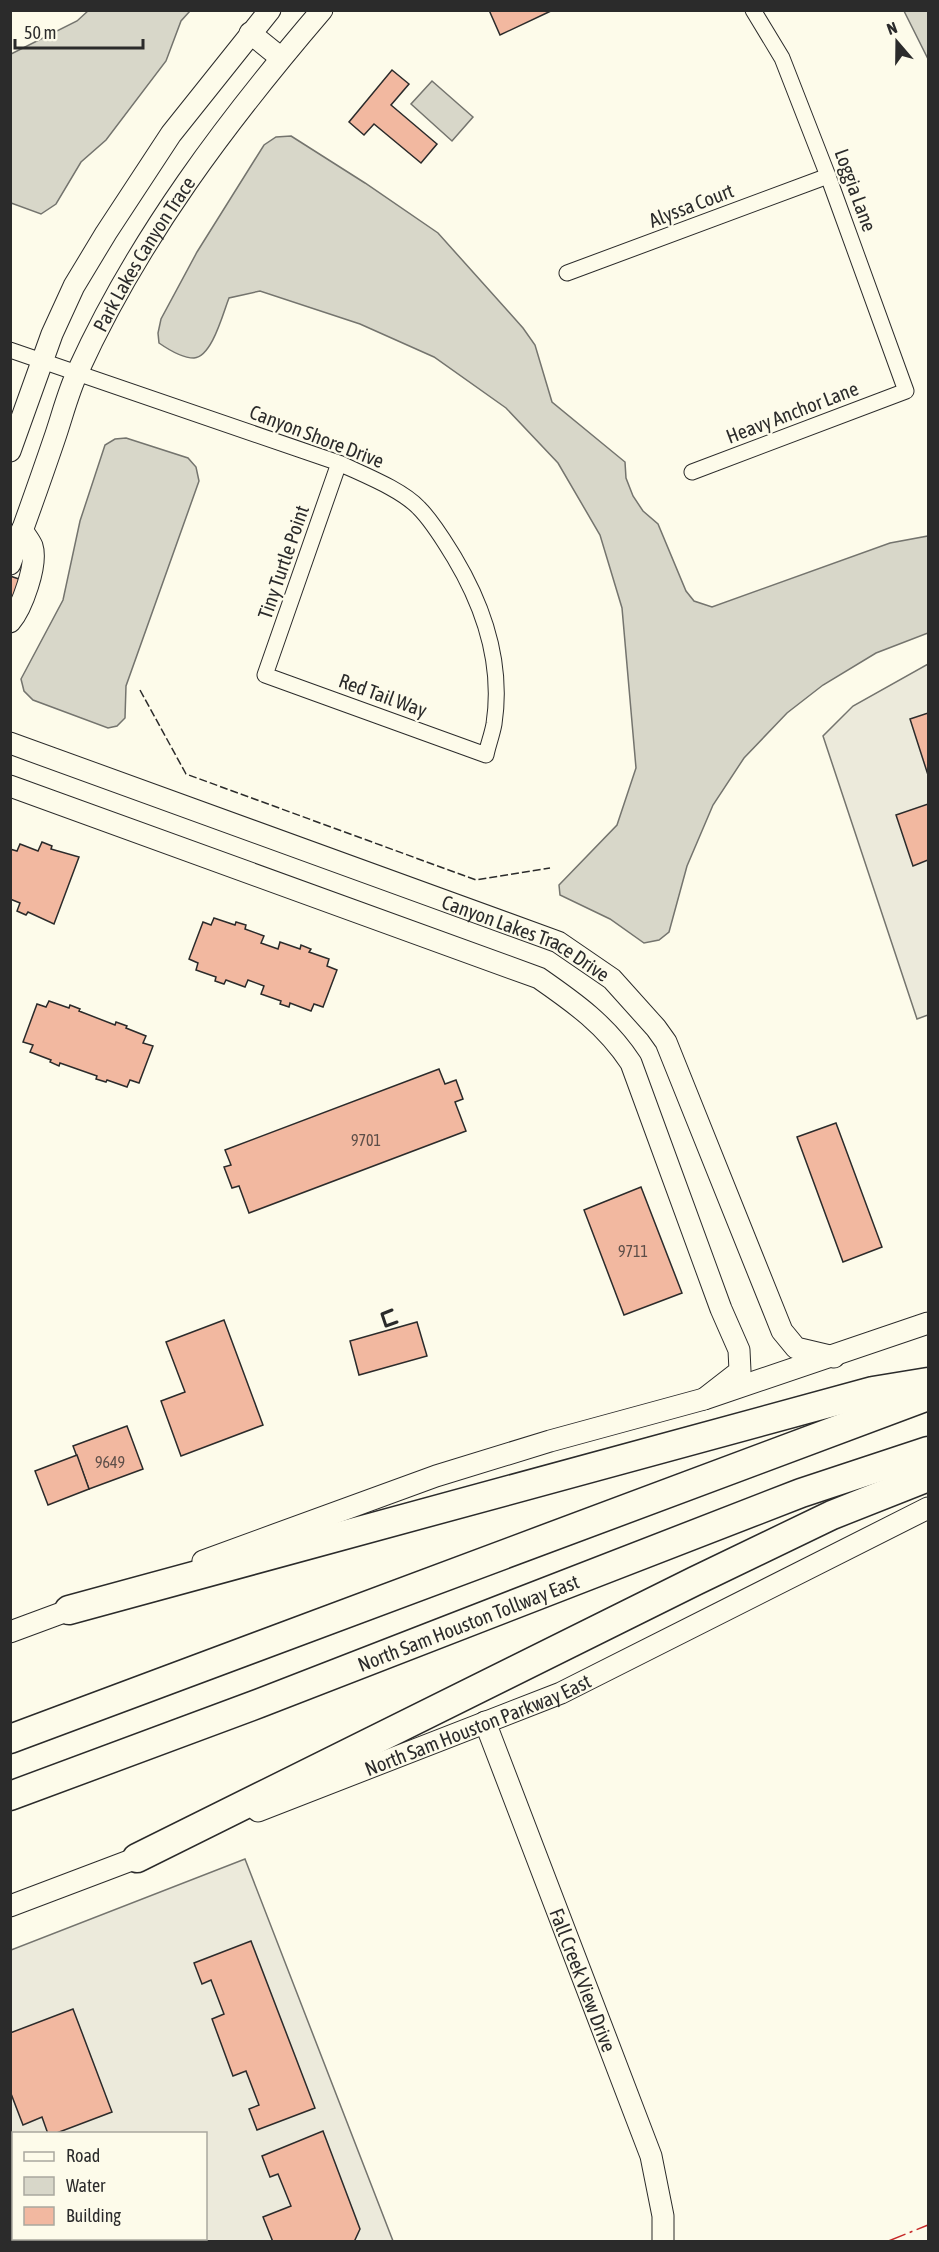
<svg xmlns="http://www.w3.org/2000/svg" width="939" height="2252" viewBox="0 0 939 2252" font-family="'Asap Condensed',sans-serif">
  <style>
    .parking { fill: #eceadb; stroke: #74746e; stroke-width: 1.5; fill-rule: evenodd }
    .water { fill: #d8d7c9; stroke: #74746e; stroke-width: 1.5 }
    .building { fill: #f2b8a0; stroke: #2b2b2b; stroke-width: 1.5 }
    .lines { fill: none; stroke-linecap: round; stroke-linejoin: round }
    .street-casing { stroke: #2b2b2b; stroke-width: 17 }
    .secondary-casing { stroke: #2b2b2b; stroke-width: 23 }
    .highway-casing { stroke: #2b2b2b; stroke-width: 31 }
    .street { stroke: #fdfbea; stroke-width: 15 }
    .secondary { stroke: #fdfbea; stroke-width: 21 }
    .highway { stroke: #fdfbea; stroke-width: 28 }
    .fence { stroke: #2b2b2b; stroke-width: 1.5; stroke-dasharray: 8 3; stroke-linecap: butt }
    .wall { stroke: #2b2b2b; stroke-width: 3 }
    .power { stroke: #c62828; stroke-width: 1.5; stroke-dasharray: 21 4.5 3 4.5; stroke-linecap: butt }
    .labels { text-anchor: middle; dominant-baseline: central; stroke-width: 4.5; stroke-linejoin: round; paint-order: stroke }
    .number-label { font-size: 16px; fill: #5d4e48 }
    .street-label { font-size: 20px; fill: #2b2b2b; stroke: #fdfbea }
  </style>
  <rect width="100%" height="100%" fill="#fdfbea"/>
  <g class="parking">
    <polygon points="928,664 928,1015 917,1019 823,736 853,706"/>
    <path d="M245 1859 393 2241 11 2242V1950ZM14 2134H206V2238H14Z"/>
  </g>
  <g class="water">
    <polygon points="89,10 190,11 181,21 166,61 106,140 81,162 56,204 41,214 11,203 11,54 77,21"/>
    <polygon points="904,11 928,11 928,59"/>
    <polygon points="432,81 473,117 452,141 411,104"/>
    <path d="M291 136 365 183 438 233 523 328 535 345 552 402 625 462 626 478 633 496 643 511 658 524 686 591 694 601 712 607 890 543 928 536V633L876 653 823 685 787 713 744 758 713 805 687 866 669 932 659 940 644 943 610 919 560 895 559 885 617 825 636 768 622 608 600 535 558 463 506 408 434 357 360 324 260 291 229 298C223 313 212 357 194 358 182 358 169 350 159 343L158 333 161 319 197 252 264 145 276 137Z"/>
    <polygon points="126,438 188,458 196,467 199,481 126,686 125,718 117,726 108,728 33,700 24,691 21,679 63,600 80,521 105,445 115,439"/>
  </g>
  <g class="building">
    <polygon points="489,10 553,10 500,35"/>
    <polygon points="392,70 409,84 391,105 437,144 421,163 374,124 364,135 349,122"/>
    <polygon points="10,576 22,580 16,599 10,598"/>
    <polygon points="928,713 928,775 910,719"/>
    <polygon points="928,804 928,860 913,866 896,815"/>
    <polygon points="42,842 52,846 51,849 79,857 54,924 28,912 26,915 17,911 20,903 10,899 10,849 17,851 20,844 38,851"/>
    <polygon points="214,918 235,925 236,922 246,925 245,929 264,936 261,943 278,949 280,942 300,949 301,945 311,949 309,952 329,959 327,966 337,970 323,1007 314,1004 311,1011 290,1003 289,1007 280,1004 281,1001 261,994 264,986 248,980 245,987 226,980 224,984 215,981 216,977 196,970 198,963 189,959 203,922 211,925"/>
    <polygon points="49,1001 69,1008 70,1005 80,1009 79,1011 115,1025 116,1022 127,1026 126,1028 146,1036 143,1043 153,1046 139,1083 130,1080 127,1087 107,1080 106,1082 96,1079 97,1076 60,1063 59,1066 50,1062 51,1060 30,1052 33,1045 23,1042 37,1004 46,1007"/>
    <polygon points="439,1069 445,1084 456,1080 463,1099 455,1102 466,1131 249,1213 239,1186 232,1188 224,1167 231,1165 225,1150"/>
    <polygon points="836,1123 882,1247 843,1262 797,1137"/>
    <polygon points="641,1187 682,1293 624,1315 584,1210"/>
    <polygon points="224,1320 263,1425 181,1456 161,1401 185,1392 166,1342"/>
    <polygon points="417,1322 427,1356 359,1375 350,1341"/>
    <polygon points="127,1426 143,1469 89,1489 73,1446"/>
    <polygon points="77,1455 89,1489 48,1505 35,1471"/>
    <polygon points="251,1941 315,2108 257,2130 249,2109 259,2105 246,2071 233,2076 212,2019 224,2014 211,1980 202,1984 194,1963"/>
    <polygon points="73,2009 112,2112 54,2134 48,2134 42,2117 23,2125 10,2091 10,2033"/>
    <polygon points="323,2131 360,2229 354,2242 273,2242 263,2217 291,2206 278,2174 270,2177 262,2156"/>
  </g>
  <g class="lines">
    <defs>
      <g id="street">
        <polyline points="567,273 828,176"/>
        <path d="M10 350 339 463C364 475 401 489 419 508 433 522 444 541 454 557 484 607 503 665 494 724 492 735 488 745 486 755L265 675 339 463"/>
        <polyline points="692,472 906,391 828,176 782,58 753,10"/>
      </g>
      <g id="secondary">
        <polyline points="250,33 281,58"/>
        <polyline points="10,451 52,334 74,286 106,233 171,134 270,10"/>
        <path id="s1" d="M10 564C25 523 40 481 54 440 62 417 68 392 78 371 139 237 227 121 322 10"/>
        <path d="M10 622C22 608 38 564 32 546 30 541 25 535 22 530"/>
        <path id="s2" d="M10 743 558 942 612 979 656 1028 666 1042 782 1331 796 1348 834 1357"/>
        <path d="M10 786 539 978C575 1003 606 1025 631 1063L721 1309 739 1350 740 1371 704 1399"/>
        <polyline points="203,1561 436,1476 550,1441 704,1399 928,1323"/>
        <polyline points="10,1632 83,1605"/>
        <path id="s3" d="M485 1722 651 2156 663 2216V2242"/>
        <path id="s4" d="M258 1811 561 1693 928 1508"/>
        <polyline points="10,1906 150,1853"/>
      </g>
      <g id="highway">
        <polyline points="69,1610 873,1391 928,1382"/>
        <polyline points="10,1739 928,1396"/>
        <path id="s5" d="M10 1796 260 1703 801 1493 928 1451"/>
        <polyline points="137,1858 695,1581 832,1515 928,1477"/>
      </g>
    </defs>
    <use href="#street" class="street-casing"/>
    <use href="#secondary" class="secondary-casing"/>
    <use href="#highway" class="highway-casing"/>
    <use href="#street" class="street"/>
    <use href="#secondary" class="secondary"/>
    <use href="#highway" class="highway"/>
    <polyline class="fence" points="140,690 186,774 476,880 550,868"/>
    <polyline class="wall" points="392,1310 382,1314 386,1326 397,1322"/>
    <polyline class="power" points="886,2242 928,2225"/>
  </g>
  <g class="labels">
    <g class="number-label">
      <text x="366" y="1140">9701</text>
      <text x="633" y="1251">9711</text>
      <text x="110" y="1462">9649</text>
    </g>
    <g class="street-label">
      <text transform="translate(856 190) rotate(70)">Loggia Lane</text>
      <text transform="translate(691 205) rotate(-21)">Alyssa Court</text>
      <text stroke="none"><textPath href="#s1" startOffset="339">Park Lakes Canyon Trace</textPath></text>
      <text transform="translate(792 412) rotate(-21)">Heavy Anchor Lane</text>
      <text transform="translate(317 436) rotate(21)">Canyon Shore Drive</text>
      <text transform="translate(283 562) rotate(-71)">Tiny Turtle Point</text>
      <text transform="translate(383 695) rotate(20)">Red Tail Way</text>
      <text stroke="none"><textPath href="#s2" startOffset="552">Canyon Lakes Trace Drive</textPath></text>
      <text stroke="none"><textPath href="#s5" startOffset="490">North Sam Houston Tollway East</textPath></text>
      <text stroke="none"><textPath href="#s4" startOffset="236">North Sam Houston Parkway East</textPath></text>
      <text stroke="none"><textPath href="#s3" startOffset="276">Fall Creek View Drive</textPath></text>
    </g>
  </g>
  <rect width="939" height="2252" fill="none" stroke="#2b2b2b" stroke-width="24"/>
  <rect x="12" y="2132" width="195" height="108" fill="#fdfbea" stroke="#a9a89e" stroke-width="1.5"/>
  <rect x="24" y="2152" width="30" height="9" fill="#fdfbea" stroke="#a9a89e" stroke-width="1.5"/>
  <text x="66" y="2162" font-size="18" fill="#2b2b2b">Road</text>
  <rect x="24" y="2177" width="30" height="18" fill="#d8d7c9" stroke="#a9a89e" stroke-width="1.5"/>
  <text x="66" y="2192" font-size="18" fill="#2b2b2b">Water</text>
  <rect x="24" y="2207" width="30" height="18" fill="#f2b8a0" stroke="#a9a89e" stroke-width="1.5"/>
  <text x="66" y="2222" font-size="18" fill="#2b2b2b">Building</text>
  <g transform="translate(897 42) rotate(340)" stroke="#fdfbea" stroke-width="4.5" paint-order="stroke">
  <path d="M0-4.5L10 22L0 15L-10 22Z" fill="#2b2b2b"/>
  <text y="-9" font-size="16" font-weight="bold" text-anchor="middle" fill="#2b2b2b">N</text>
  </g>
  <path d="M15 39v9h128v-9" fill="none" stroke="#2b2b2b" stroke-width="3"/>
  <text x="24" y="39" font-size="18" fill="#2b2b2b" stroke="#fdfbea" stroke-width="4.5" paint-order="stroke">50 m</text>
</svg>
